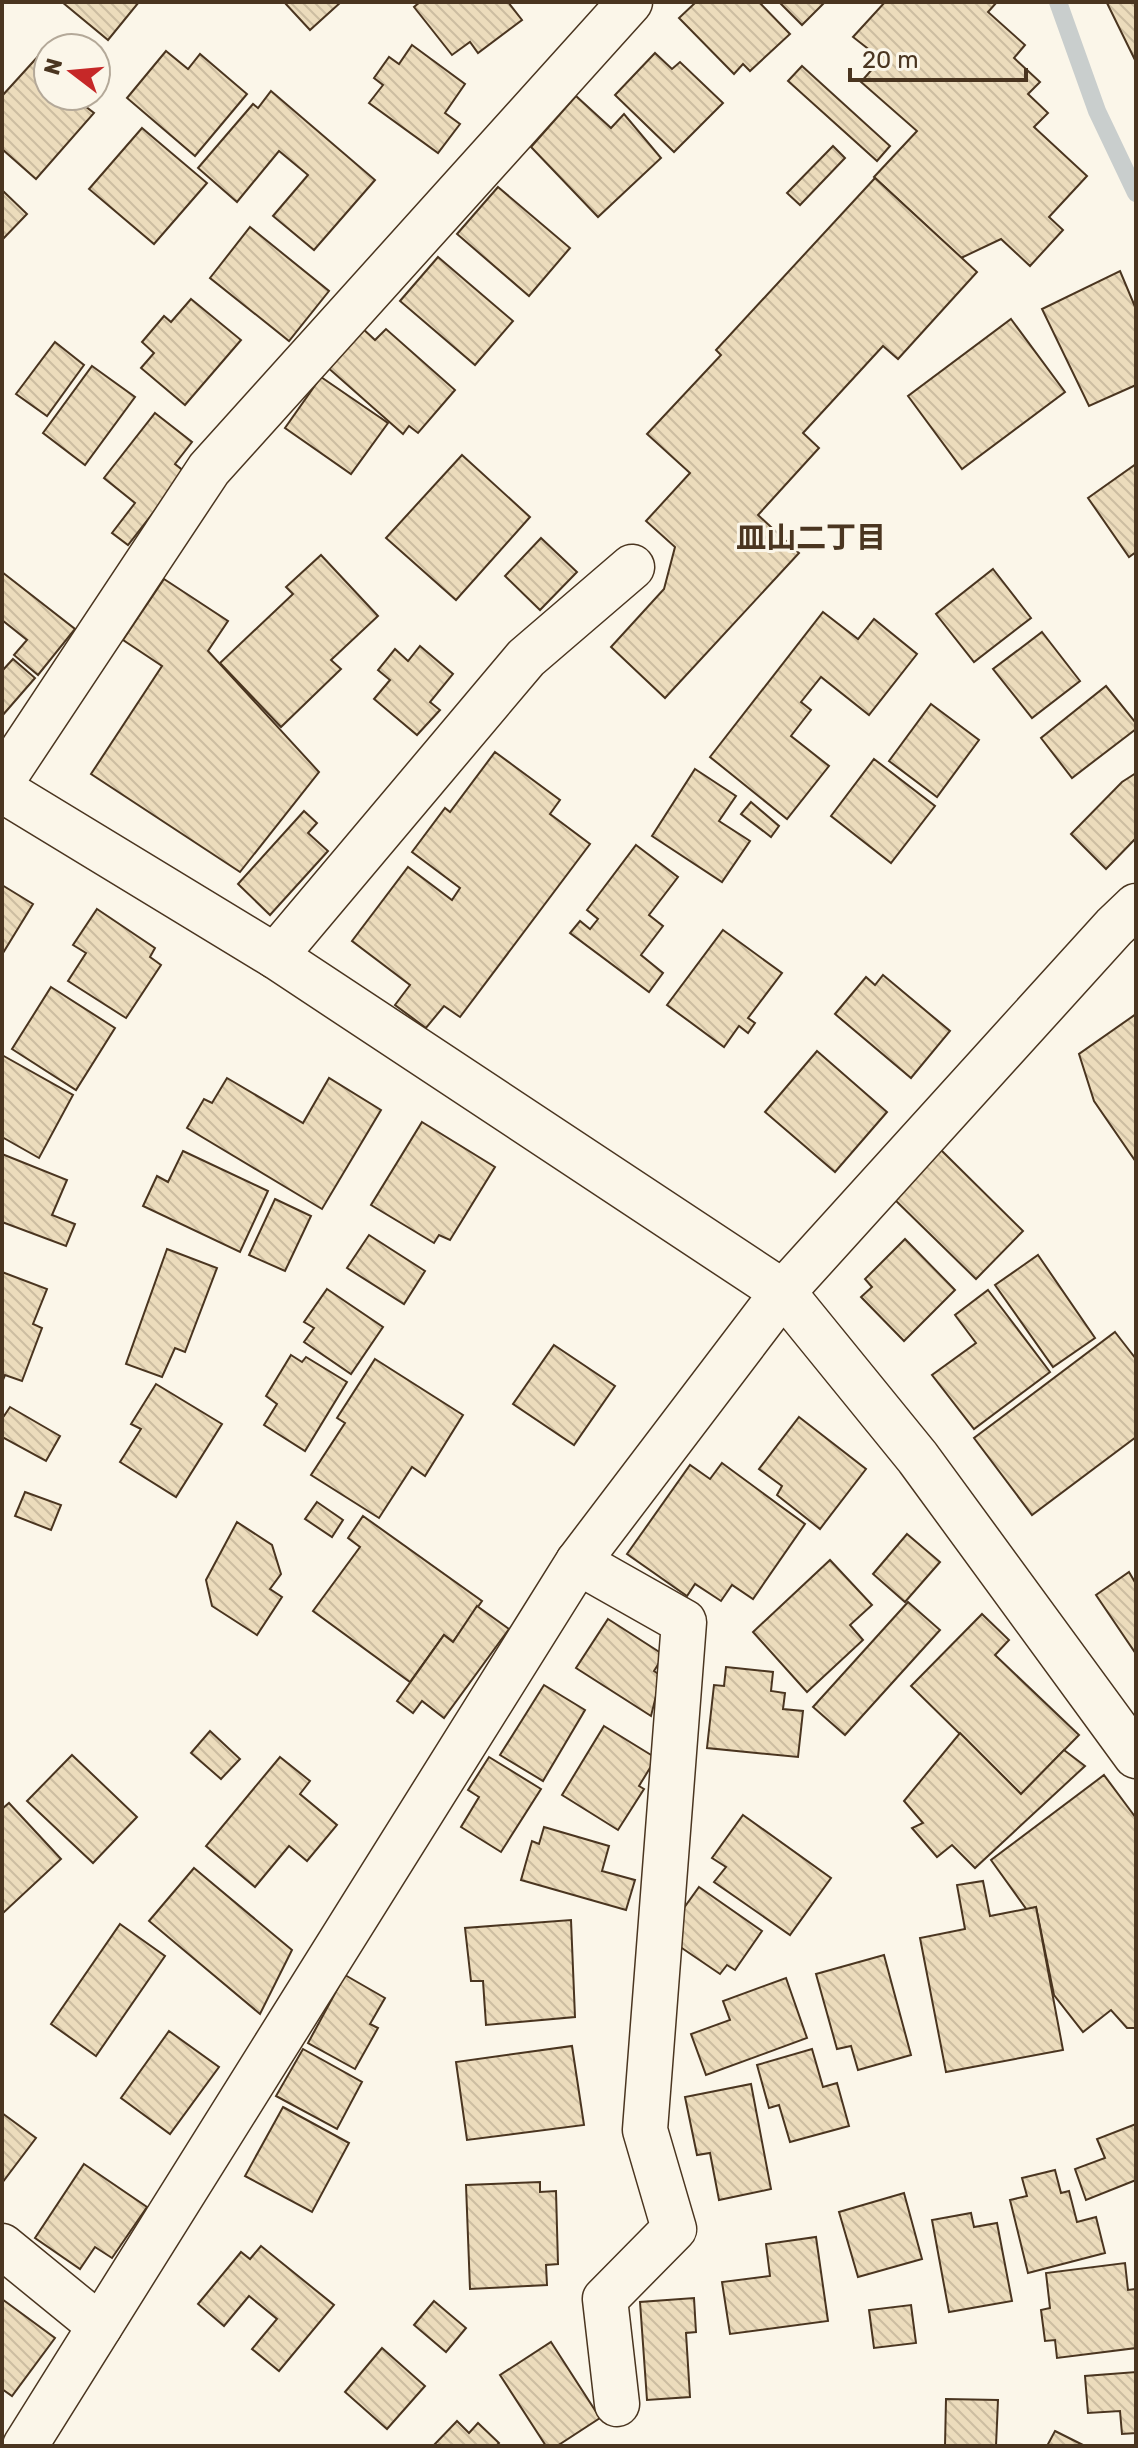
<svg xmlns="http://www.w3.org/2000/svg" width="1138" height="2448" viewBox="0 0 1138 2448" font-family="Rubik,'Noto Sans JP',sans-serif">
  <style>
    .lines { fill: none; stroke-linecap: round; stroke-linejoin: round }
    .stream { stroke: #c9cecd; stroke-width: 18 }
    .building { fill: url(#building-back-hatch); stroke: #4a3520; stroke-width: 2 }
    .minor-casing { stroke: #4a3520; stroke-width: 47 }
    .minor { stroke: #fbf6e9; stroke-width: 44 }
    .labels { text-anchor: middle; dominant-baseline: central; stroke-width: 6; stroke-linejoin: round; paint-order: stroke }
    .neighbourhood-label { font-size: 30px; font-weight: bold; fill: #4a3520; stroke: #fbf6e9 }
  </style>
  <defs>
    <pattern id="building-back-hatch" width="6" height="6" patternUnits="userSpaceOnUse" patternTransform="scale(2)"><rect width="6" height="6" fill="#ecdcbc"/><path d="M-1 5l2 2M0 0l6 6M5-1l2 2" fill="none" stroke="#ccbda1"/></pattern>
  </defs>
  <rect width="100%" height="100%" fill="#fbf6e9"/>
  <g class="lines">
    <polyline class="stream" points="1058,2 1097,111 1136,193"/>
  </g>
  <g class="building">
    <polygon points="62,2 139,2 108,40"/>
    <polygon points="284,2 341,2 310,30"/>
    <polygon points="420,2 508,2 522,20 478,53 470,42 452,55 414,7"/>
    <polygon points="696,2 759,2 790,34 750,71 743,64 734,74 679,18"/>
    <polygon points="779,2 825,2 802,25"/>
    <polygon points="885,2 997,2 988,12 1025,45 1014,58 1040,82 1028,94 1048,113 1034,127 1087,176 1049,217 1063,230 1030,266 1001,239 961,258 874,177 917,131 861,82 881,59 853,37"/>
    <polygon points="1110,2 1136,2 1136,62 1107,3"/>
    <polygon points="52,41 60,48 48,48 48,96 94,96 85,106 94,113 36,179 2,149 2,96"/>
    <polygon points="412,45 465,84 445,113 460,124 438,153 369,103 383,85 374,78 389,57 399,64"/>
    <polygon points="166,51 188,69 200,54 247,94 195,156 127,98"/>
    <polygon points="655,53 672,69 680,62 723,103 674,152 615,95"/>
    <polygon points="802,66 890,146 877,161 788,81"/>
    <polygon points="271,91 375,180 314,250 273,216 308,175 279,151 237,202 198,168 253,104 258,108"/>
    <polygon points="576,96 611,128 624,114 661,158 598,217 531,147"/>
    <polygon points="142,128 207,183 154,244 89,189"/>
    <polygon points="833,146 845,158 800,205 787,193"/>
    <polygon points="875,178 977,272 898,359 883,346 803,433 819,448 758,515 799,553 665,698 611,647 664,589 675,547 646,521 690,473 647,434 721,355 716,350"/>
    <polygon points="498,187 570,248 529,296 457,234"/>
    <polygon points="2,190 27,214 2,240"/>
    <polygon points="250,227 329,291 289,341 210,278"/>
    <polygon points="438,257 513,321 475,365 400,301"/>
    <polygon points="1120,271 1136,309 1136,385 1089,406 1042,309"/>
    <polygon points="191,299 241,340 185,405 141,368 154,353 142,342 164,316 171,322"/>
    <polygon points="1011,319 1065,392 962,469 908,396"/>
    <polygon points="361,327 375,340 386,329 455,390 418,433 409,426 403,434 326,366"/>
    <polygon points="55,342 84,365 47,416 16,394"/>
    <polygon points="92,366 135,397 85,465 43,433"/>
    <polygon points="321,377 388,423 351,474 285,428"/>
    <polygon points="155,413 192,442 175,464 185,472 128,545 112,533 135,503 104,478"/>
    <polygon points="462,455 530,517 456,600 386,538"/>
    <polygon points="1136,464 1136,552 1129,557 1088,498"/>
    <polygon points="541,538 577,572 540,610 505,576"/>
    <polygon points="321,555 378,616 331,660 341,669 281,727 220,663 293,594 286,587"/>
    <polygon points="993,569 1031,618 974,662 936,614"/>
    <polygon points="2,572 75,629 38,675 14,655 27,640 2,620"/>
    <polygon points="164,579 228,621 208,651 319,772 240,872 91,774 162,666 123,640"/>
    <polygon points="823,612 858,639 874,619 917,654 869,715 821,677 801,702 811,710 791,736 829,766 787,819 710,757"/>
    <polygon points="1042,632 1080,681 1032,718 993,669"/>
    <polygon points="420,646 453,674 430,702 440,710 417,735 374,699 390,680 378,670 395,649 408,661"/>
    <polygon points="13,659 35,678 2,716 2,671"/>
    <polygon points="1106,686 1136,723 1136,729 1072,778 1041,738"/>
    <polygon points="931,704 979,740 937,797 889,761"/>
    <polygon points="495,752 560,800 550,814 590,844 460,1017 444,1006 426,1028 395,1005 410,985 352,941 408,867 452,900 460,888 412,852 445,808 450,812"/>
    <polygon points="874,759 935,806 891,863 831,816"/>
    <polygon points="695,769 736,796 719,821 750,841 722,882 652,836"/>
    <polygon points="1136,773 1136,838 1106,869 1071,834 1122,782"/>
    <polygon points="751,802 779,826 771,837 741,814"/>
    <polygon points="304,811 317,823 308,833 328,851 270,915 238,884"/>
    <polygon points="636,845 678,877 649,915 663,926 641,955 663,973 649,992 570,933 580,921 590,929 598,919 587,910"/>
    <polygon points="2,885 33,904 3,953 2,953"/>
    <polygon points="97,909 155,948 150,957 161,965 126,1018 68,981 86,953 73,945"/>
    <polygon points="723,930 782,973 748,1018 755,1023 748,1033 739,1026 724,1047 667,1005"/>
    <polygon points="883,975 950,1031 911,1078 835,1014 866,977 875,985"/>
    <polygon points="51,987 115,1028 76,1090 12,1049"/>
    <polygon points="1136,1014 1136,1162 1094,1101 1079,1054"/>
    <polygon points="817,1051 887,1112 835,1172 765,1112"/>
    <polygon points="2,1055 73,1095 39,1158 2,1137"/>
    <polygon points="227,1078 303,1123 329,1078 381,1110 322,1209 187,1128 204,1099 212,1103"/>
    <polygon points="422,1122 495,1167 450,1240 439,1235 434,1243 371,1205"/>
    <polygon points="940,1149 1023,1231 976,1279 892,1197"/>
    <polygon points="183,1151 268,1191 240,1252 143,1206 157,1176 168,1182"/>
    <polygon points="2,1154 67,1180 52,1215 75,1224 66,1246 2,1222"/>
    <polygon points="275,1199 311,1216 285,1271 249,1255"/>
    <polygon points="369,1235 425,1271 404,1304 347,1268"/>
    <polygon points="905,1239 955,1290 904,1341 861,1297 872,1287 865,1279"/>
    <polygon points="167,1249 217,1268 185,1352 175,1348 162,1377 126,1364"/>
    <polygon points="1038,1255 1095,1338 1053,1367 995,1285"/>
    <polygon points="2,1272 47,1289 33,1324 42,1328 22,1381 5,1375 2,1382"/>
    <polygon points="327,1289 383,1327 351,1374 304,1342 314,1328 304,1322"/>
    <polygon points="988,1290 1050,1372 974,1429 932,1375 976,1343 955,1315"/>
    <polygon points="1115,1332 1136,1359 1136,1437 1032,1515 974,1438"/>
    <polygon points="554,1345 615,1386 574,1445 513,1404"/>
    <polygon points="291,1355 302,1362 306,1357 347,1382 305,1451 264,1425 277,1404 266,1396"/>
    <polygon points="375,1359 463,1415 425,1476 412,1467 379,1518 311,1475 345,1423 337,1418"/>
    <polygon points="156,1384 222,1424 176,1497 120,1462 141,1429 131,1424"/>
    <polygon points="10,1407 60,1436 46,1461 2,1437 2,1415 4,1416"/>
    <polygon points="799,1417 866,1469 820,1529 777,1495 782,1486 759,1469"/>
    <polygon points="722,1463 805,1524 753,1599 732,1585 721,1601 695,1584 687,1596 627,1554 690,1465 710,1479"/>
    <polygon points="25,1492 61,1505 51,1530 15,1516"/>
    <polygon points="317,1502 343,1520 332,1537 305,1519"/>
    <polygon points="363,1516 482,1601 453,1642 444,1635 410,1682 313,1611 360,1547 348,1538"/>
    <polygon points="237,1522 272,1545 281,1574 270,1589 282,1597 257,1635 212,1606 206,1580"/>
    <polygon points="907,1534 940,1562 905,1602 873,1574"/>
    <polygon points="830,1560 872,1605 850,1625 863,1640 807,1692 753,1632"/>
    <polygon points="1129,1572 1136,1584 1136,1654 1096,1595"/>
    <polygon points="908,1602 940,1630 845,1735 813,1707"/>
    <polygon points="477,1606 509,1629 444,1718 422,1701 413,1713 397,1701 444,1635 453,1642"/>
    <polygon points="982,1614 1009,1640 995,1655 1079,1735 1021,1794 911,1686"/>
    <polygon points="608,1619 664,1655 654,1671 661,1676 651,1716 576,1668"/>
    <polygon points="726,1667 773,1672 771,1691 785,1693 783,1709 803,1711 798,1757 707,1748 714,1685 724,1686"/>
    <polygon points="544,1685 585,1710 543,1781 500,1755"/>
    <polygon points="604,1726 656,1758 639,1786 644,1789 618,1830 562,1795"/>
    <polygon points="210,1731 240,1759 221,1779 191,1753"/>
    <polygon points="960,1733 1021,1794 1064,1750 1085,1766 975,1868 952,1845 937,1857 912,1828 923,1823 904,1801"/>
    <polygon points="72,1755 137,1817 93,1863 27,1801"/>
    <polygon points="280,1757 310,1781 300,1794 337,1825 307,1861 289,1846 255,1887 206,1846"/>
    <polygon points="489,1757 541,1789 501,1852 461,1827 479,1797 468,1790"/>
    <polygon points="1104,1775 1136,1818 1136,2028 1127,2028 1111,2010 1083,2032 1054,1995 1036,1907 1027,1910 991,1860"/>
    <polygon points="9,1803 61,1859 2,1914 2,1809"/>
    <polygon points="743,1815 831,1878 790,1935 714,1882 726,1867 712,1858"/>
    <polygon points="544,1827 609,1846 602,1871 635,1880 626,1910 521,1880 532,1841 539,1844"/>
    <polygon points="194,1868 292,1950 260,2014 149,1921"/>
    <polygon points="983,1881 990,1916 1036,1907 1063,2050 946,2072 920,1938 965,1929 957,1885"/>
    <polygon points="699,1887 762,1931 735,1970 727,1965 720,1974 673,1942 671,1926"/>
    <polygon points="571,1920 575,2017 486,2025 483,1981 471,1981 465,1928"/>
    <polygon points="120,1924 165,1956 96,2056 51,2024"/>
    <polygon points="884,1955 911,2055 858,2070 851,2046 837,2049 816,1974"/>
    <polygon points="345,1975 385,1998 370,2024 378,2028 355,2069 308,2043"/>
    <polygon points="786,1978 807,2038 706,2075 691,2034 730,2020 723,2001"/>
    <polygon points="169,2031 219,2067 170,2134 121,2098"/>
    <polygon points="572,2046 584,2125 467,2140 456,2062"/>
    <polygon points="303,2049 362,2082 337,2129 276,2096"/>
    <polygon points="812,2049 823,2087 837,2083 849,2126 790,2142 779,2105 769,2108 757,2065"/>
    <polygon points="751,2084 771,2189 719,2200 710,2153 697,2155 685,2097"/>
    <polygon points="283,2107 349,2143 312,2212 245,2176"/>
    <polygon points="2,2113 36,2138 2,2183"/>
    <polygon points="1136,2124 1136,2180 1086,2200 1075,2169 1105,2158 1097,2139"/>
    <polygon points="84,2164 147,2207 112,2258 95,2247 80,2269 35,2238"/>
    <polygon points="1055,2170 1061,2193 1069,2191 1077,2222 1096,2217 1105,2253 1028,2273 1010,2200 1027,2196 1022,2178"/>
    <polygon points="540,2182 540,2192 556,2191 558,2264 546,2265 547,2285 470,2289 466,2185"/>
    <polygon points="904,2193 922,2259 858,2277 839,2212"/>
    <polygon points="971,2213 974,2227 997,2223 1012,2301 949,2312 932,2220"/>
    <polygon points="816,2237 828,2321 730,2334 722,2282 770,2276 766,2244"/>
    <polygon points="261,2246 334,2305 279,2371 252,2349 277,2319 249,2296 224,2326 198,2304 241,2252 250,2259"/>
    <polygon points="1125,2263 1128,2290 1136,2289 1136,2348 1057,2358 1055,2340 1045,2341 1041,2310 1050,2308 1046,2273"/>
    <polygon points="694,2298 696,2332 686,2333 690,2397 647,2400 640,2302"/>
    <polygon points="2,2299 55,2338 12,2396 2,2389"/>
    <polygon points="434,2301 466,2328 446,2352 414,2325"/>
    <polygon points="911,2305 916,2343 874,2348 869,2310"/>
    <polygon points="551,2342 600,2418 557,2446 546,2446 500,2375"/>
    <polygon points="382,2348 425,2386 387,2429 345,2392"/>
    <polygon points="1136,2372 1136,2433 1122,2434 1120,2411 1088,2413 1085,2376"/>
    <polygon points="946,2399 998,2400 996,2446 945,2446"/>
    <polygon points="457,2421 469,2433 478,2423 499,2443 496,2446 433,2446"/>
    <polygon points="1055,2431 1085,2446 1047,2446"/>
  </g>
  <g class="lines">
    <defs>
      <g id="minor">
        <polyline points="2,781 209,469 630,2"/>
        <polyline points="2,790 275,956 783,1292 918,1458 1136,1756"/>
        <polyline points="275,956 526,658 632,567"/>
        <polyline points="578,1562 684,1622 645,2130 674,2229 605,2299 617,2404"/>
        <polyline points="2,2246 100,2326"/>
        <polyline points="25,2446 578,1562 783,1292 1114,927 1136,906"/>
      </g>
    </defs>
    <use href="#minor" class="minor-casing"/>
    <use href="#minor" class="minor"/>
  </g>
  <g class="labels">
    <g class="neighbourhood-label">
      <text x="811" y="538">皿山二丁目</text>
    </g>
  </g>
  <rect width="1138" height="2448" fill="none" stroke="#4a3520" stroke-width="8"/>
  <g transform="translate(72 72) rotate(286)"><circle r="38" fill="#fbf6e9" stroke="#b4a999" stroke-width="2"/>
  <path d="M0-6L14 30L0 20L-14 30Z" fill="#c62828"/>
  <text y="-12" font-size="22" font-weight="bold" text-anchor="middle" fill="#4a3520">N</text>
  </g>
  <path d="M850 68v12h176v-12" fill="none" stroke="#4a3520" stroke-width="4"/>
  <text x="862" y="68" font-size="24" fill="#4a3520" stroke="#fbf6e9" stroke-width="6" paint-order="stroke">20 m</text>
</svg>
